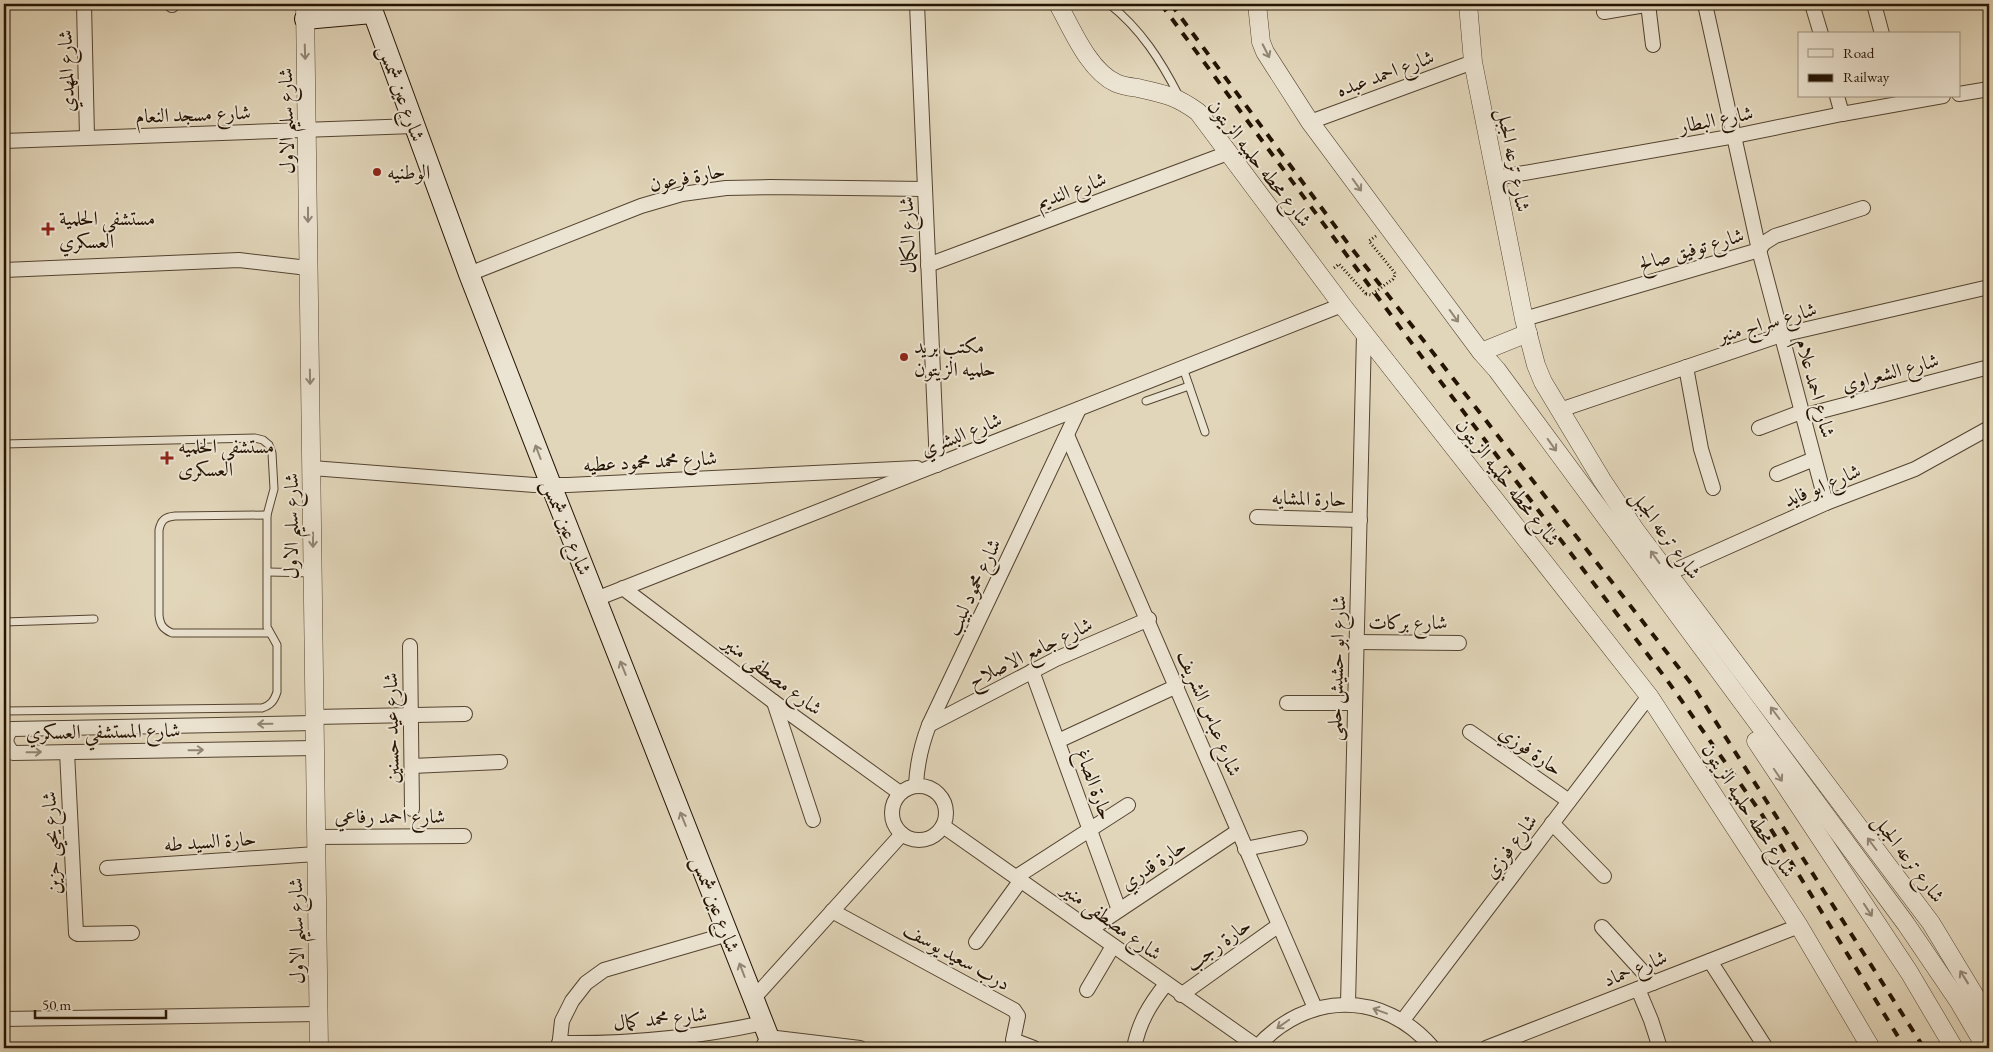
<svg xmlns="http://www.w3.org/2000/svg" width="1993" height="1052" viewBox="0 0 1993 1052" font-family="'EB Garamond',Amiri,serif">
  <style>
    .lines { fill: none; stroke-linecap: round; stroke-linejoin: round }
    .service-casing { stroke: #544431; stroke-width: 9 }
    .minor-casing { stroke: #544431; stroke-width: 16 }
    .tertiary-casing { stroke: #544431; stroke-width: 19 }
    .secondary-casing { stroke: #251403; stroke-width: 22 }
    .path { stroke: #251403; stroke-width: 3; stroke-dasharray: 1 2.5; stroke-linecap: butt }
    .service { stroke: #ece4d2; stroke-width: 7 }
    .minor { stroke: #ece4d2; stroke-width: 14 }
    .tertiary { stroke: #ece4d2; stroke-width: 18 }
    .secondary { stroke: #ece4d2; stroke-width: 20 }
    .rail { stroke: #251403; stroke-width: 4; stroke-dasharray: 9 9; stroke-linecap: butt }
    .path-bridge { stroke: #251403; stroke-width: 3; stroke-dasharray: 1 2.5; stroke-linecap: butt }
    .oneway { stroke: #928675 }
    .poi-dot { fill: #8f2418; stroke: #ece4d2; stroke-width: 2 }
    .labels { text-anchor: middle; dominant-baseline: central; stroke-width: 4; stroke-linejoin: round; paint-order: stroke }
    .street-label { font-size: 20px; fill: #251403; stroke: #ece4d2 }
    .poi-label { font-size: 20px; fill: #251403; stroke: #ece4d2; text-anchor: start }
  </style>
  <rect width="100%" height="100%" fill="#e2d6ba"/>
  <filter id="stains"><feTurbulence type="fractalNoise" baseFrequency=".004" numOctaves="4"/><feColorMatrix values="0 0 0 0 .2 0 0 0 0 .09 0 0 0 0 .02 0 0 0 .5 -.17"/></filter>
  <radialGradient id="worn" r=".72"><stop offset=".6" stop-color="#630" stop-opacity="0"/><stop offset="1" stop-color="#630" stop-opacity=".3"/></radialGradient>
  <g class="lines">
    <defs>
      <g id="service">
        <path d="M1109 4C1141 29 1161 61 1179 96"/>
        <polyline points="1183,368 1205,432"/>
        <polyline points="1146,401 1189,386"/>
        <path d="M4 444 255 438 263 440 269 445 272 453 274 489 267 515V627L277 645V692C274 701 271 705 262 708L4 711"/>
        <path d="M267 515 175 516C165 517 161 520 159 530V615C160 625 163 629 172 633H269"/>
        <polyline points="268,572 313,573"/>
        <polyline points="4,622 94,619"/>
      </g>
      <g id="minor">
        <polyline points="84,4 87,137"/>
        <polyline points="172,4 172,5"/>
        <polyline points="917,4 937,465"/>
        <polyline points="1648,4 1653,45"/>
        <polyline points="1705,4 1759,250 1826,503"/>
        <polyline points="1812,4 1821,34"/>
        <polyline points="1874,4 1882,34"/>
        <polyline points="1604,12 1651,4"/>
        <polyline points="1959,94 1989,89"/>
        <polyline points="1837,96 1842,114"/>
        <polyline points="1310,122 1473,62"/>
        <polyline points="4,141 414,126"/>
        <polyline points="1496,178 1735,136 1842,114 1943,96"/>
        <polyline points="928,265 1228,153"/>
        <polyline points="4,270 239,260 308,268"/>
        <polyline points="469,274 641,206 682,194 726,188 770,187 925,189"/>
        <polyline points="1524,319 1759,250 1764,243 1775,236 1863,208"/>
        <polyline points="1686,367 1701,449 1713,488"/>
        <polyline points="1560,410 1781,335 1989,287"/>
        <polyline points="1802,416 1989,367"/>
        <polyline points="1759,428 1801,412"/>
        <path d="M1067 435C1151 625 1232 817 1315 1008"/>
        <polyline points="312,468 534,485 568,485 917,468"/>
        <polyline points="1777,474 1814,459"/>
        <polyline points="1257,517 1360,520"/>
        <polyline points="1667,574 1826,503 1915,469 1989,428"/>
        <polyline points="623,588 774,702 900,793"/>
        <polyline points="596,599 1342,305"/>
        <polyline points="1357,642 1459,643"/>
        <polyline points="410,646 412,809"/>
        <polyline points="1032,671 1119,910"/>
        <polyline points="774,702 813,820"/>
        <polyline points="1287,703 1355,703"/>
        <polyline points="314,717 465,714"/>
        <path d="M314 723 12 729C4 738 5 744 13 753L315 748"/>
        <polyline points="929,725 1056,659 1149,619"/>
        <polyline points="1470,732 1569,801"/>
        <polyline points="1058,741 1177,686"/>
        <polyline points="67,752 76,933 78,934 132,933"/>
        <polyline points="412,766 500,762"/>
        <path d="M916 785C917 763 921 746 929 725L1079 409"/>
        <circle cx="919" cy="813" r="27"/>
        <polyline points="1552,823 1604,876"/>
        <polyline points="943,826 1259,1048"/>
        <polyline points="316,837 464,836"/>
        <polyline points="1245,849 1300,838"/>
        <polyline points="107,868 316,854"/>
        <polyline points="1016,877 1128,805"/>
        <polyline points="832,911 1014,1010 1018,1016 1013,1040 1034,1048"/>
        <polyline points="1602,927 1653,983"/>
        <polyline points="1091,929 1238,831"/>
        <polyline points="976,942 1021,880"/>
        <polyline points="1710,961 1766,1048"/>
        <polyline points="1638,989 1651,1020 1660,1048"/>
        <polyline points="1087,990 1113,946"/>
        <polyline points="1181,995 1279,925"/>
        <polyline points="753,999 902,834"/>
        <polyline points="1348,1004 1364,334"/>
        <polyline points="4,1019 318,1014"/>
        <polyline points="1403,1020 1649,696"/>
        <path d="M559 1043C629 1044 694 1038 763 1023"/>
        <polyline points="559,1048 562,1021 572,1001 586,983 604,970 728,934"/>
        <polyline points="762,1048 768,1037 860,1048"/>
        <path d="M1134 1048C1139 1022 1150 1004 1166 984"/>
        <path d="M1256 1048C1307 991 1383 990 1433 1048"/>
        <polyline points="1486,1048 1799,926"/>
      </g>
      <g id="tertiary">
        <polyline points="305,4 319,1048"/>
        <path d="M1058 4C1072 29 1089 71 1116 83 1122 86 1131 87 1138 88 1165 94 1176 96 1198 112L1342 305 1649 696 1799 926 1871 1048"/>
        <polyline points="1257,4 1261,42 1265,52 1310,122 1481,352 1497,370 1906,924 1959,1002 1986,1048"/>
        <polyline points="1468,4 1473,62 1496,178 1524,319 1536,365 1543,382 1602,480 1636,531 1931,923 1989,1019"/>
        <polyline points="1481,352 1528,333"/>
        <polyline points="1756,741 1909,972 1954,1048"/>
      </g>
      <g id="secondary">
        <polyline points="370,4 469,274 551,485 773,1048"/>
        <polyline points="305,19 372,13"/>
      </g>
    </defs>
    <use href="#service" class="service-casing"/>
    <use href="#minor" class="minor-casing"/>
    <use href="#tertiary" class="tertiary-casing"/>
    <use href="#secondary" class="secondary-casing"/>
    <g class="path">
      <polyline points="1376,236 1369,241 1395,273"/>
      <polyline points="1334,268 1339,264 1366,294"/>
    </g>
    <use href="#service" class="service"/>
    <use href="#minor" class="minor"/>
    <use href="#tertiary" class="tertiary"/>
    <use href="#secondary" class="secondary"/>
    <g class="rail">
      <polyline points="1161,4 1425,361 1667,680 1761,813 1905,1048"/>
      <polyline points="1171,4 1349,245 1693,686 1924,1048"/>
    </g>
    <polyline class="path-bridge" points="1366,294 1371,295 1393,279 1395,275 1395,273"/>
  </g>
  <defs><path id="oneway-shaft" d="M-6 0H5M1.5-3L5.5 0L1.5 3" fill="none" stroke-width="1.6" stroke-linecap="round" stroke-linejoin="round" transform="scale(1.25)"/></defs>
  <g class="oneway">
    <use href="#oneway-shaft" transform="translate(1266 51) rotate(63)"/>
    <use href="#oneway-shaft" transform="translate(305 52) rotate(88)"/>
    <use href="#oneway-shaft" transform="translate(1357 185) rotate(54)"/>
    <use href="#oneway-shaft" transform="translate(308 215) rotate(90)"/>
    <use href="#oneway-shaft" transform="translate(1454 316) rotate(54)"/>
    <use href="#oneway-shaft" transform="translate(310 377) rotate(89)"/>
    <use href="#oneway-shaft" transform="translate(1552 445) rotate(54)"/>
    <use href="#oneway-shaft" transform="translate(538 452) rotate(-111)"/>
    <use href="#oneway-shaft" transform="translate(313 540) rotate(90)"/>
    <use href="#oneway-shaft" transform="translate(1655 557) rotate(-126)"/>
    <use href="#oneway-shaft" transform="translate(623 668) rotate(-112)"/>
    <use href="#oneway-shaft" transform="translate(1775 713) rotate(-127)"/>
    <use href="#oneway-shaft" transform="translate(265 724) rotate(179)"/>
    <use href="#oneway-shaft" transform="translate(196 750) rotate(-1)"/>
    <use href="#oneway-shaft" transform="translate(34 752) rotate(-1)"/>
    <use href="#oneway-shaft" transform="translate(1778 775) rotate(56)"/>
    <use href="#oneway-shaft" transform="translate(683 819) rotate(-112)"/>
    <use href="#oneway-shaft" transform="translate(1872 844) rotate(-127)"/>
    <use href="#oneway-shaft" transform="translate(1868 910) rotate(57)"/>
    <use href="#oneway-shaft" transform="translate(742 970) rotate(-111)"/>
    <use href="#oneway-shaft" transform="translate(1964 977) rotate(-122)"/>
    <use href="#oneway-shaft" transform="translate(1380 1011) rotate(-160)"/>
    <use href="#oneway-shaft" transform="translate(1283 1024) rotate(145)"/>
  </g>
  <g class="poi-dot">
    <circle cx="377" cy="172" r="5"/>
    <path d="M45.5 221.5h5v5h5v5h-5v5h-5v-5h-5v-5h5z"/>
    <circle cx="904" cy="357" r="5"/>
    <path d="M164.5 450.5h5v5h5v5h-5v5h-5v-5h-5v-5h5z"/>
  </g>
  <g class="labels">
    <g class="street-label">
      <text transform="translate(66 71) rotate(-92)">شارع المهدي</text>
      <text transform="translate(1385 73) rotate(-20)">شارع احمد عبده</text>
      <text transform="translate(402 93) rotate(70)">شارع عين شمس</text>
      <text transform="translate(193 114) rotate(-2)">شارع مسجد النعام</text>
      <text transform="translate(1716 119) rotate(-11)">شارع البطار</text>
      <text transform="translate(286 121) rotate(-91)">شارع سليم الاول</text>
      <text transform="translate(1514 160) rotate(79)">شارع ترعه الجبل</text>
      <text transform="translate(1260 163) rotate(52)">شارع محطه حلميه الزيتون</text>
      <text transform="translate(687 177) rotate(-11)">حارة فرعون</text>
      <text transform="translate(1071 190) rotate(-20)">شارع النديم</text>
      <text transform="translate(907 235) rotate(-92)">شارع الكمال</text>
      <text transform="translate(1691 249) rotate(-16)">شارع توفيق صالح</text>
      <text transform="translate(1767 322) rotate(-16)">شارع سراج منير</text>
      <text transform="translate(1890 372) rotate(-15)">شارع الشعراوي</text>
      <text transform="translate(1816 388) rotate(75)">شارع احمد علام</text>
      <text transform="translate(961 434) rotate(-22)">شارع البشري</text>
      <text transform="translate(650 461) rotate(-3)">شارع محمد محمود عطيه</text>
      <text transform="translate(1508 482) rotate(52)">شارع محطه حلميه الزيتون</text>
      <text transform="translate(1822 485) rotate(-23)">شارع ابو فايد</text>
      <text transform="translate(1309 498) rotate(2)">حارة المشايه</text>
      <text transform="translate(291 526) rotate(-90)">شارع سليم الاول</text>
      <text transform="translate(567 527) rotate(68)">شارع عين شمس</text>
      <text transform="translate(1666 534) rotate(54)">شارع ترعه الجبل</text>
      <text transform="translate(973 587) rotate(-65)">شارع محمود لبيب</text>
      <text x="1408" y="622">شارع بركات</text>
      <text transform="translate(1030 652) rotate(-26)">شارع جامع الاصلاح</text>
      <text transform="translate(1336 668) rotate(-88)">شارع ابو حشيش حلمى</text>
      <text transform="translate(773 675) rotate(37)">شارع مصطفى منير</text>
      <text transform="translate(1210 713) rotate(67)">شارع عباس الشريف</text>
      <text transform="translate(391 728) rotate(-91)">شارع عيد حسنين</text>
      <text transform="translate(103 731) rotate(-1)">شارع المستشفي العسكري</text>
      <text transform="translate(1531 750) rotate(35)">حارة فوزي</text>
      <text transform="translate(1095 784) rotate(70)">حارة الصاغ</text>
      <text transform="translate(1749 810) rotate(57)">شارع محطه حلميه الزيتون</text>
      <text x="390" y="816">شارع احمد رفاعي</text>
      <text transform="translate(210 841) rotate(-4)">حارة السيد طه</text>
      <text transform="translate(51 843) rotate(-93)">شارع يحيى حزين</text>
      <text transform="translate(1510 846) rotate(-53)">شارع فوزي</text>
      <text transform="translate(1909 858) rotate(53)">شارع ترعه الجبل</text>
      <text transform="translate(1153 864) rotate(-34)">حارة قدري</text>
      <text transform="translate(716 904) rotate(69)">شارع عين شمس</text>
      <text transform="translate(1112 921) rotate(36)">شارع مصطفى منير</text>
      <text transform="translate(296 931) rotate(-91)">شارع سليم الاول</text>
      <text transform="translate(1218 944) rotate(-36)">حارة رجب</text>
      <text transform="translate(957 956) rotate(29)">درب سعيد يوسف</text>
      <text transform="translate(1635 968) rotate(-22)">شارع حماد</text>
      <text transform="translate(660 1018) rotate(-6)">شارع محمد كمال</text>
    </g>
    <g class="poi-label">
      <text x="387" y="172">الوطنيه</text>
      <text x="59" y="218">مستشفي الحلمية<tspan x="59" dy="23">العسكري</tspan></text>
      <text x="914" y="346">مكتب بريد<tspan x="914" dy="23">حلميه الزيتون</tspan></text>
      <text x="178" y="446">مستشفى الحلميه<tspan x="178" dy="23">العسكرى</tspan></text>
    </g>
  </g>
  <rect width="1993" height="1052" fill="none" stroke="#e2d6ba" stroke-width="20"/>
  <rect x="5" y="5" width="1983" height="1042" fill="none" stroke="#251403" stroke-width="2.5"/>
  <rect x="10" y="10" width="1973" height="1032" fill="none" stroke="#251403"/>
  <rect x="1798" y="32" width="162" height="65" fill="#ece4d2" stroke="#9c917f"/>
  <rect x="1808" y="49" width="25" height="8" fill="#ece4d2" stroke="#9c917f"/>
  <text x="1843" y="58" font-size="15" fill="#251403">Road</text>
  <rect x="1808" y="74" width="25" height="8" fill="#251403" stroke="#9c917f"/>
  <text x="1843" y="82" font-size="15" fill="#251403">Railway</text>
  <path d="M35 1010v8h131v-8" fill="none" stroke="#251403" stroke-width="2.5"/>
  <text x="42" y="1010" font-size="15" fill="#251403" stroke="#ece4d2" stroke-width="4" paint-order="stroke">50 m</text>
  <rect width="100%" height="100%" filter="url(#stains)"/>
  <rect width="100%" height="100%" fill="url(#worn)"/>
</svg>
